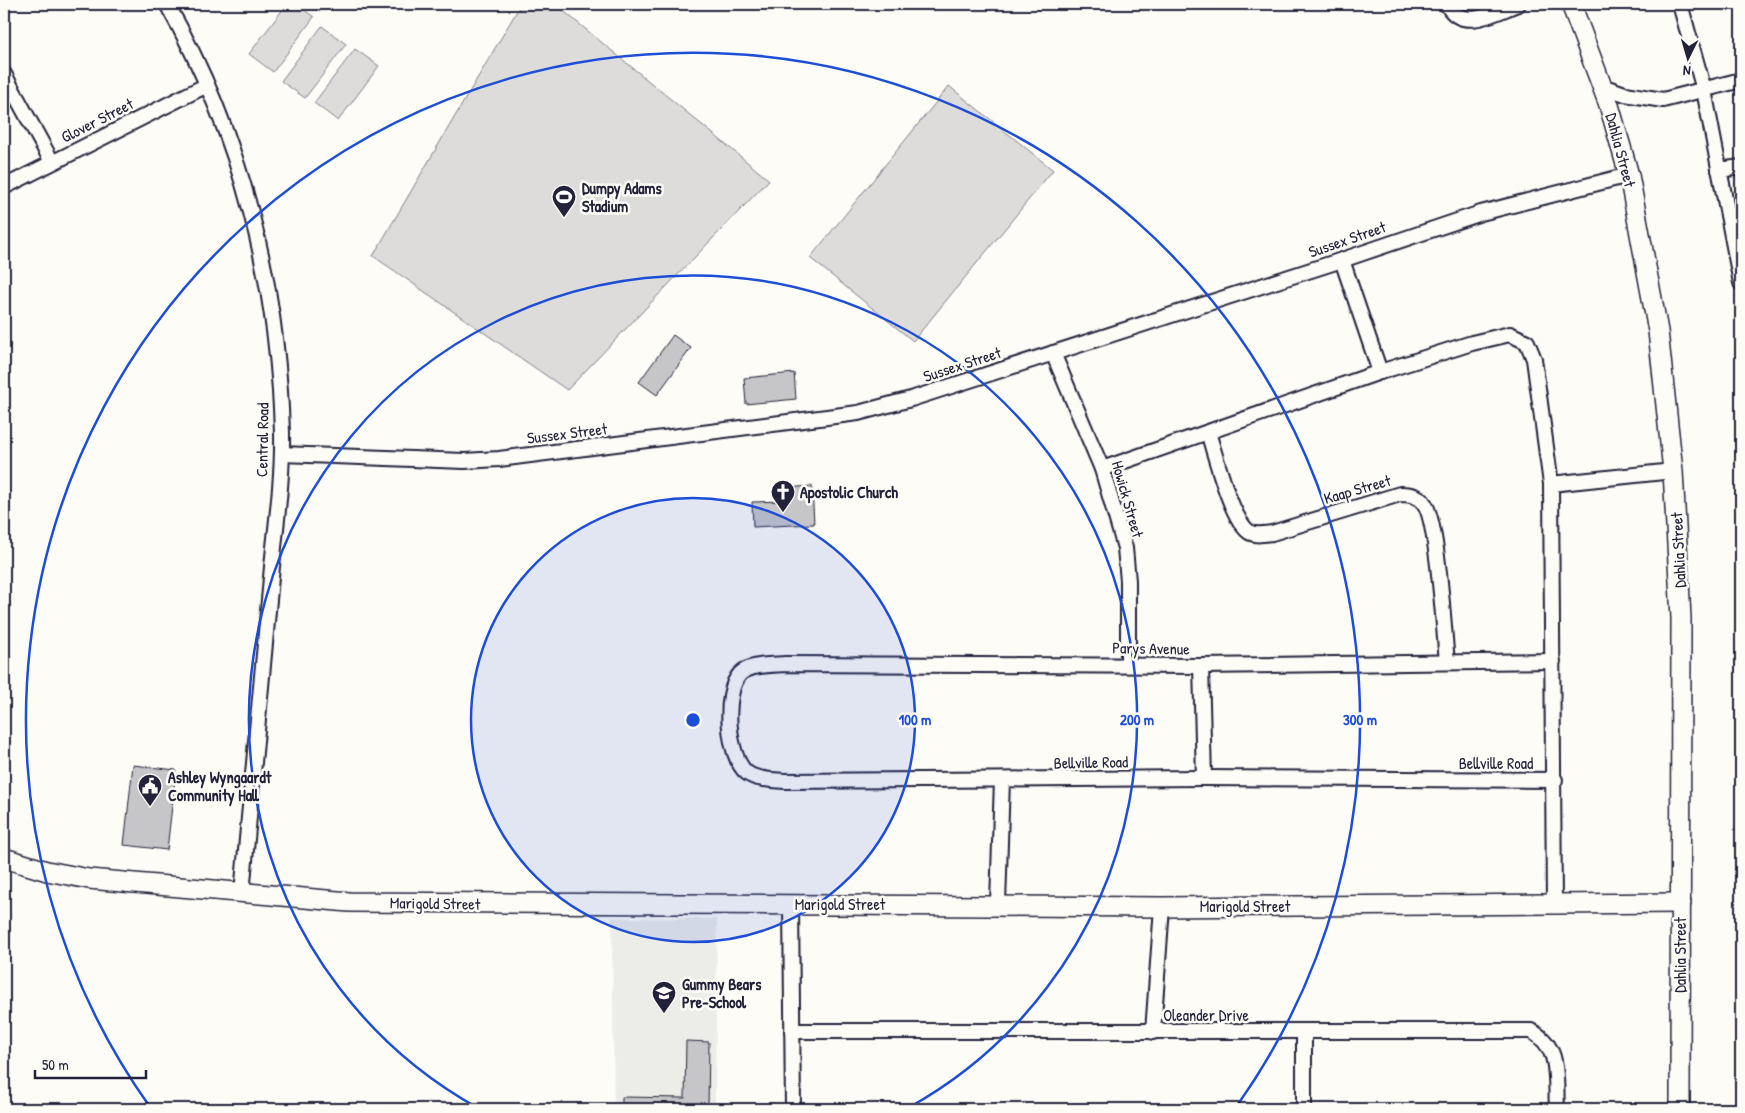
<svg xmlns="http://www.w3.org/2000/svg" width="1745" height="1113" viewBox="0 0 1745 1113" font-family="'Patrick Hand',sans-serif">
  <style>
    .built { fill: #ecece9 }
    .green { fill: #dddcdb; stroke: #807f8b }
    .building { fill: #c6c6c8; stroke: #22223b }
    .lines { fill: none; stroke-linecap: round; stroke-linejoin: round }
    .street-casing { stroke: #22223b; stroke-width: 18 }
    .secondary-casing { stroke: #22223b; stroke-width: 22 }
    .street { stroke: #fdfcf7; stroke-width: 14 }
    .secondary { stroke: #fdfcf7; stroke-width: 19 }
    .ring { fill: none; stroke: #1d4ed8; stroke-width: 2.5 }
    .labels { text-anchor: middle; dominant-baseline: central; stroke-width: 5; stroke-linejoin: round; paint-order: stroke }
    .street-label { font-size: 16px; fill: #22223b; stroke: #fdfcf7 }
    .poi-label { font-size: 16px; font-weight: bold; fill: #22223b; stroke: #fdfcf7; text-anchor: start }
    .centre { fill: #1d4ed8; stroke: #fdfcf7; stroke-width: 2.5 }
    .ring-label { font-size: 15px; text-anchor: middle; font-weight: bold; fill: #1d4ed8; stroke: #fdfcf7; stroke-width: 5; stroke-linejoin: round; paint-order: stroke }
  </style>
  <rect width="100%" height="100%" fill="#fdfcf7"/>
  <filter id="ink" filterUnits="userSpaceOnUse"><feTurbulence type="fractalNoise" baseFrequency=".02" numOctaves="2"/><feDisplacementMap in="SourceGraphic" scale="10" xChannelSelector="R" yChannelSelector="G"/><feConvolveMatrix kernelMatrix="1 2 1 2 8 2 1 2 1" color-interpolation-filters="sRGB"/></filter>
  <g filter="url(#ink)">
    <polygon class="built" points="612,918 717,919 715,1109 614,1109"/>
    <g class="green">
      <polygon points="287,4 296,4 314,17 273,72 249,54"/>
      <polygon points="521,4 555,4 769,180 567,390 373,256"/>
      <polygon points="322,26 346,44 305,98 281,81"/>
      <polygon points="355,49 379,66 338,121 314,103"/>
      <polygon points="949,86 1053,170 913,341 810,258"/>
    </g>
    <g class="building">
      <polygon points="673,335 691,348 657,395 639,382"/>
      <polygon points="794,373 796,399 746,404 744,378"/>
      <polygon points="812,486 814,524 753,527 752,502 785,501 785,488"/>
      <polygon points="133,765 176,770 167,850 124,845"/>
      <polygon points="686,1041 709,1042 708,1109 622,1109 622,1097 685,1098"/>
    </g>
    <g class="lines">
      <defs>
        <g id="street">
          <path d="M167 4C241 135 278 283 282 433 283 485 274 537 270 589 261 690 251 792 242 894"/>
          <path d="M1447 4C1462 33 1495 12 1518 4"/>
          <polyline points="1680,4 1704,90 1741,283"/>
          <polyline points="4,74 52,162"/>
          <polyline points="1602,86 1625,94 1663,100 1741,80"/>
          <polyline points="1719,170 1741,167"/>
          <polyline points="4,187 207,85"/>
          <polyline points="1342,260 1380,372"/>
          <polyline points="1053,353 1102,469 1125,548 1128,581 1128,665"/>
          <path d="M1208 432C1215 454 1231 519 1249 532 1255 536 1264 534 1272 533L1400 494C1409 494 1419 495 1424 503 1438 521 1444 633 1447 662"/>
          <polyline points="282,454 464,461 499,459 858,413 911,399 1342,260 1481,213 1629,175"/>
          <polyline points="1102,469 1380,372 1472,343 1510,334 1527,342 1534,359 1551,484 1554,905"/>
          <polyline points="1551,484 1673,471"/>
          <path d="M1553 661 1201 666 785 664C772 665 749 664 740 674 723 692 727 757 747 773 756 780 773 780 784 781L1204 778 1555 780"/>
          <polyline points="1201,666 1204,778"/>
          <polyline points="791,904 793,1109"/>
          <polyline points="998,904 1002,780"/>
          <path d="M792 1031H1531C1562 1047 1555 1079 1557 1109"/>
          <polyline points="1153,1032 1162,907"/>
          <polyline points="1304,1032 1304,1109"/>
        </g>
        <g id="secondary">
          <polyline points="1571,4 1609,105 1629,175 1658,331 1673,471 1681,618 1680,1109"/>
          <polyline points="4,858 47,871 89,879 349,902 1162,907 1681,903"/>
        </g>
      </defs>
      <use href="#street" class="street-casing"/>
      <use href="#secondary" class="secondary-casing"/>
      <use href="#street" class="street"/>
      <use href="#secondary" class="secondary"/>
    </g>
  </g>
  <circle cx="693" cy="720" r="222" fill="#1d4ed8" fill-opacity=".12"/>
  <g class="ring">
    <circle cx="693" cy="720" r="222"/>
    <path d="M478 1108A444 444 0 1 1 908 1108"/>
    <path d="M150 1107A667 667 0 1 1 1236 1107"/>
  </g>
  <defs>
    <symbol id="stadium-pin" viewBox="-11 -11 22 30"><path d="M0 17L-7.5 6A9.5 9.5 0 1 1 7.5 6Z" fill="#22223b" stroke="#fdfcf7"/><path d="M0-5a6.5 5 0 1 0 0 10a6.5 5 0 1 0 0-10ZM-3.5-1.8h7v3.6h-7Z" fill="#fff"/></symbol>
    <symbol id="church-pin" viewBox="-11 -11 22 30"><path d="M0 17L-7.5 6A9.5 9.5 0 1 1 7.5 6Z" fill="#22223b" stroke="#fdfcf7"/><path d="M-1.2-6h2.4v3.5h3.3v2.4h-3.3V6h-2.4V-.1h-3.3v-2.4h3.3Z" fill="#fff"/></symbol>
    <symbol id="civic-pin" viewBox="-11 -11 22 30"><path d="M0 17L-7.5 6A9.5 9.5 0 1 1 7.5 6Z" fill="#22223b" stroke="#fdfcf7"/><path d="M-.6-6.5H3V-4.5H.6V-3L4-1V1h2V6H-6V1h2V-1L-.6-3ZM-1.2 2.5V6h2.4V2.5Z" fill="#fff"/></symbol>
    <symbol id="school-pin" viewBox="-11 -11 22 30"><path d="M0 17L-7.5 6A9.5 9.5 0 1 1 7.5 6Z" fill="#22223b" stroke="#fdfcf7"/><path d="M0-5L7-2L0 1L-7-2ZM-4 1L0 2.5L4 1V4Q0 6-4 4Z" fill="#fff"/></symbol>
  </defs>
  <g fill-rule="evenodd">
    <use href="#stadium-pin" x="550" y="183" width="28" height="38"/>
    <use href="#church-pin" x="769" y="478" width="28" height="38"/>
    <use href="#civic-pin" x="136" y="772" width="28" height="38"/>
    <use href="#school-pin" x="650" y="979" width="28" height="38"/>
  </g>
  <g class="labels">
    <g class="street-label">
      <text transform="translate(97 120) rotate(-27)">Glover Street</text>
      <text transform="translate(1621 150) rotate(75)">Dahlia Street</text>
      <text transform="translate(1347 239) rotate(-19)">Sussex Street</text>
      <text transform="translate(962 364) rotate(-18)">Sussex Street</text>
      <text transform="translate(567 433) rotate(-7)">Sussex Street</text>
      <text transform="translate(262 440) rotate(-89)">Central Road</text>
      <text transform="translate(1357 489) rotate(-16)">Kaap Street</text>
      <text transform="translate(1128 499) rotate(74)">Howick Street</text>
      <text transform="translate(1678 550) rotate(-93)">Dahlia Street</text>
      <text transform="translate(1151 648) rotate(1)">Parys Avenue</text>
      <text transform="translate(1091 762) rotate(-1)">Bellville Road</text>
      <text x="1496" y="763">Bellville Road</text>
      <text transform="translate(435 903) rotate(1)">Marigold Street</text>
      <text x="840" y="904">Marigold Street</text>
      <text x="1245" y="906">Marigold Street</text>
      <text transform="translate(1680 955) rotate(-90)">Dahlia Street</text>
      <text x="1206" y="1015">Oleander Drive</text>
    </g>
    <g class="poi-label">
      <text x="582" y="188">Dumpy Adams<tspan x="582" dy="18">Stadium</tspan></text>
      <text x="800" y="492">Apostolic Church</text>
      <text x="168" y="777">Ashley Wyngaardt<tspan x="168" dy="18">Community Hall</tspan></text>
      <text x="682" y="984">Gummy Bears<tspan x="682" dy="18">Pre-School</tspan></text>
    </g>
  </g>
  <circle cx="693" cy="720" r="8" class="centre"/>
  <g class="ring-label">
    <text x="915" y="725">100 m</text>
    <text x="1137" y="725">200 m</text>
    <text x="1360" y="725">300 m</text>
  </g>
  <rect width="1745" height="1113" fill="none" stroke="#fdfcf7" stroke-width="20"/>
  <rect x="10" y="10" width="1725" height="1093" fill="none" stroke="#22223b" stroke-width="2" filter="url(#ink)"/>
  <g transform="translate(1688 58) rotate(185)" stroke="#fdfcf7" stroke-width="4" paint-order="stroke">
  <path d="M0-4L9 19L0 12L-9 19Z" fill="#22223b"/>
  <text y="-8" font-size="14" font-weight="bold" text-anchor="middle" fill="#22223b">N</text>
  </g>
  <path d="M35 1070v8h111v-8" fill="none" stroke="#22223b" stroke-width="2.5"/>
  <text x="42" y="1070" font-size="15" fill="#22223b" stroke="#fdfcf7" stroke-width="4" paint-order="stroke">50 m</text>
</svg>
